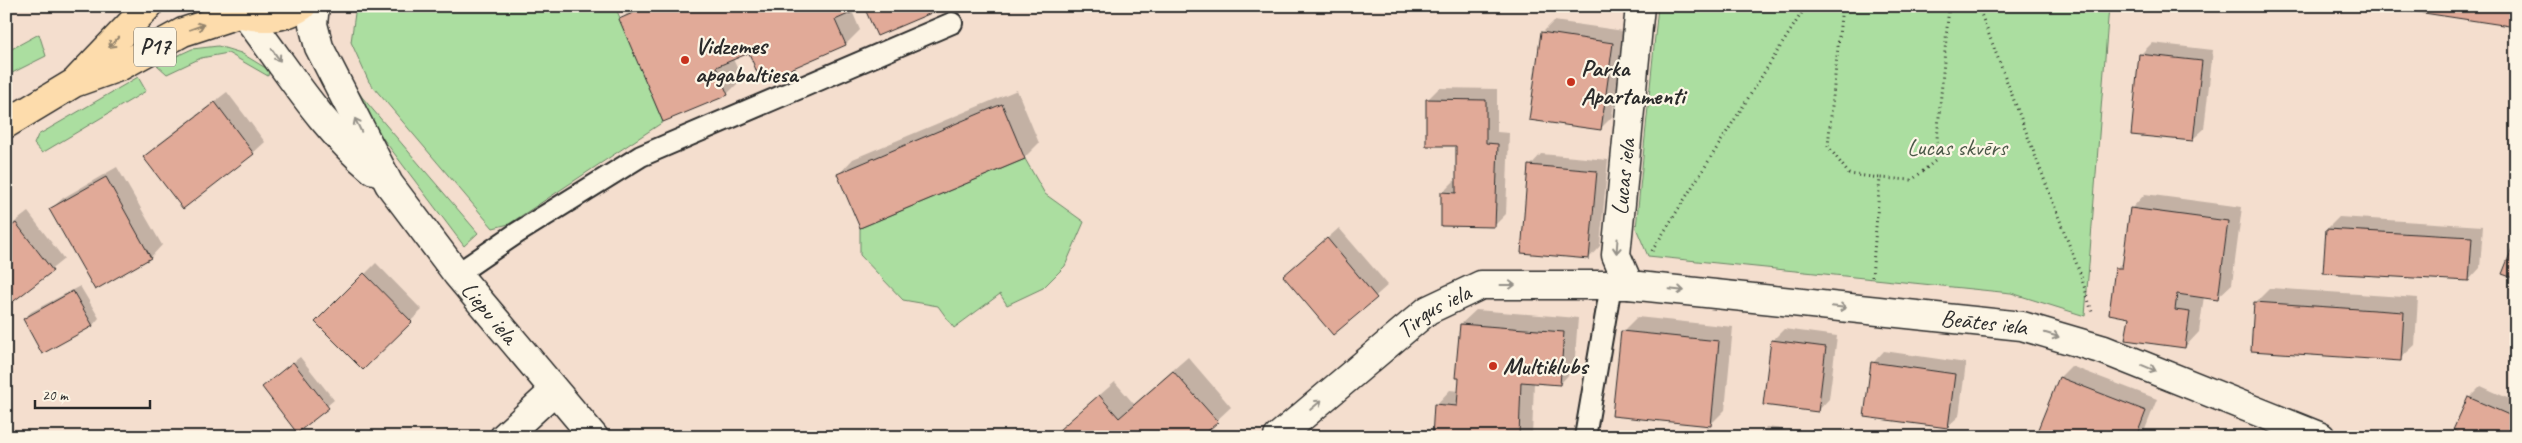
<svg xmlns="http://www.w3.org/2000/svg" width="2522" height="443" viewBox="0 0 2522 443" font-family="Caveat,sans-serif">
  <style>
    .green { fill: #abdea0; stroke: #6b8466 }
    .shadow { fill: #0003 }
    .building { fill: #e1aa98; stroke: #2b2b2b }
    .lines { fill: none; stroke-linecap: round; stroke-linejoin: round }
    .lane-casing { stroke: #2b2b2b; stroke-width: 24 }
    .street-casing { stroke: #2b2b2b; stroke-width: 31 }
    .secondary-casing { stroke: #2b2b2b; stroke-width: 31 }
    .primary-casing { stroke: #2b2b2b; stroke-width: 31 }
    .path { stroke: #2b2b2b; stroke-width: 3; stroke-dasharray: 1 4; stroke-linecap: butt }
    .lane { stroke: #fcf5e5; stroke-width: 20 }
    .street { stroke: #fcf5e5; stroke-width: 28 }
    .secondary { stroke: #fcf5e5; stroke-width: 28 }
    .primary { stroke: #fddcac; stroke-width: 28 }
    .oneway { stroke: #94846c }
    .oneway2 { stroke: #949088 }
    .poi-dot { fill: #c8321e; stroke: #fcf5e5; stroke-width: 2 }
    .labels { text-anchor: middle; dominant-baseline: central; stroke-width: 4.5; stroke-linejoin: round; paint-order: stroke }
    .shield { fill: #fcf5e5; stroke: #6a6863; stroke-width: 1 }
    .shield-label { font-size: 22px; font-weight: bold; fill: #2b2b2b }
    .poi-label { font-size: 24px; font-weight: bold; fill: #2b2b2b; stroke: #fcf5e5; text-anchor: start }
    .park-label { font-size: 24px; fill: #4b5848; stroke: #fcf5e5 }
    .street-label { font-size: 24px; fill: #2b2b2b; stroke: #fcf5e5 }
  </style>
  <rect width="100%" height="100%" fill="#f4dece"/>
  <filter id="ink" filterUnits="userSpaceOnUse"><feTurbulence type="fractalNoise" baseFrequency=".02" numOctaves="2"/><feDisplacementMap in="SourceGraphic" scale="10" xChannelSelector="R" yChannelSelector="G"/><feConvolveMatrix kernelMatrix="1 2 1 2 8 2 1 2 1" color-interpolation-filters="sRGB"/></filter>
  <g filter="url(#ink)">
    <g class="green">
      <polygon points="356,6 615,6 663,122 509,224 493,228 369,82 351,42"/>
      <polygon points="1658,6 2109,6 2085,316 2011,293 1648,256 1636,228"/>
      <polygon points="39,34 46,56 6,76 6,52"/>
      <polygon points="218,46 241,53 269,70 268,76 228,53 201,58 167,74 157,65 192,49"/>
      <polygon points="138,77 146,91 42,153 34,144 38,135"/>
      <polygon points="352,81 362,97 478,233 464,246 369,120 347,83"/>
      <polygon points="1025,159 1045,194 1084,222 1065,266 1043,288 1007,305 1000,294 954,328 938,306 903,300 860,255 860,228"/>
    </g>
    <g class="shadow">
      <polygon points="634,6 864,6 852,11 860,30 846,44 762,80 750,51 733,59 742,79 727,94 621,20"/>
      <polygon points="1554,21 1624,31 1612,117 1600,129 1542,33"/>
      <polygon points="2152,43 2213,50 2204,129 2192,140 2141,54"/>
      <polygon points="1439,88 1497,89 1497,132 1509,133 1506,214 1494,226 1442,193 1454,181 1457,182 1458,145 1428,99"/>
      <polygon points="1017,90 1039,143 1024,158 839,174 853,159"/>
      <polygon points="227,92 265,142 253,153 144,157 156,146"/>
      <polygon points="1541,154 1608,160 1600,246 1589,258 1530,166"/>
      <polygon points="117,167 162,245 151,257 96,288 51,209 63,198"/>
      <polygon points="2145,194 2242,207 2232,284 2217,298 2204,296 2199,332 2185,347 2130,317 2117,268 2124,261 2131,209"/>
      <polygon points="28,212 64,259 6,306 6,229"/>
      <polygon points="2339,217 2483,226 2480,268 2469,280 2327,229"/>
      <polygon points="1339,228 1388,285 1334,333 1285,276"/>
      <polygon points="376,263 422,310 363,368 317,322"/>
      <polygon points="80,286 99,318 93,325 42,352 24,319 31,312"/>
      <polygon points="2270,288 2418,298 2415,345 2400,359 2255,303"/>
      <polygon points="1476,310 1578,318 1574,369 1560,384 1534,382 1532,437 1433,437 1436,405 1450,390 1459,391 1461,324"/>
      <polygon points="1637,317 1733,327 1725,410 1710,425 1622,332"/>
      <polygon points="1784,329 1837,336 1829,399 1818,411 1772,341"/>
      <polygon points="1884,351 1966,363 1959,416 1947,427 1873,363"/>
      <polygon points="300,357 334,400 297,431 270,381"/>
      <polygon points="1188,357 1231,407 1199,437 1051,437 1115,382 1134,404"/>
      <polygon points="2071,366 2157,399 2142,437 2047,437 2060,377"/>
      <polygon points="2481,386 2516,402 2516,437 2469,398"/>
      <polygon points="1767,427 1829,435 1829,437 1757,437"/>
    </g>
    <g class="building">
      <polygon points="649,6 942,6 943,8 877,36 864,7 835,20 846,45 761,82 749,53 716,67 728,95 663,122 619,19"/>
      <polygon points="2378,6 2516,6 2516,27"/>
      <polygon points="1541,32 1613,43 1601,130 1529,120"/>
      <polygon points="2139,54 2202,61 2193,141 2131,135"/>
      <polygon points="1426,99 1486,100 1486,143 1498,144 1495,227 1441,226 1441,192 1456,193 1456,146 1426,146"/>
      <polygon points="215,102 254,154 183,209 143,157"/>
      <polygon points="1002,104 1025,159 860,228 837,174"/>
      <polygon points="1528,165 1597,171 1589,259 1521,253"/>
      <polygon points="106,177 151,258 95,290 49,209"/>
      <polygon points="2130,208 2228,221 2218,300 2177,294 2175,310 2190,312 2185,348 2125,340 2129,318 2109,314 2115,268 2122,268"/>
      <polygon points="16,223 53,271 6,307 6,230"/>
      <polygon points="2326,229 2472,237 2469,281 2323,273"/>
      <polygon points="1327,238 1377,298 1333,335 1283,276"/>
      <polygon points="2516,239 2516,279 2502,274"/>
      <polygon points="364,273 412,322 363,370 315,322"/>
      <polygon points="73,291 93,326 42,354 23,319"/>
      <polygon points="2254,302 2404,312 2401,361 2251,351"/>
      <polygon points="1460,324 1564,332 1560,385 1521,382 1519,437 1432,437 1434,404 1457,406 1459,378 1455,378"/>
      <polygon points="1621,331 1719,341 1711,426 1612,416"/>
      <polygon points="1771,340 1826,347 1818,412 1763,405"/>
      <polygon points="293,362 329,408 297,433 262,387"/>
      <polygon points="1871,362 1955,374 1948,428 1864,417"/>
      <polygon points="1173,371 1218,422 1201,437 1051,437 1099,395 1119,418"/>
      <polygon points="2059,377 2146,411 2136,437 2043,437 2036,434"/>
      <polygon points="2468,397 2516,418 2516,437 2470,437 2453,430"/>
    </g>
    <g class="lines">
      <defs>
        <g id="lane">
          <polyline points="457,274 517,233 641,156 952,23"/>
          <polyline points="1585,437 1611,285"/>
        </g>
        <g id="street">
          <polyline points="504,437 554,391"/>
          <path id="s1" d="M1278 437 1428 310 1481 285H1629"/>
        </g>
        <g id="secondary">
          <path id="s2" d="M315 6 313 24 319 47 389 184 457 274 594 437"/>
          <path id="s3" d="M1640 6 1616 255 1629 285 2022 326 2104 350 2321 437"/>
          <path d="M246 16C287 69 321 127 373 170"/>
        </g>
        <g id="primary">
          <path d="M223 7C248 19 278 22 302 6"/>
          <polyline points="78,79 148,6"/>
          <polyline points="6,124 74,83 119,67 183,32 238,14"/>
        </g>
      </defs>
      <use href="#lane" class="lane-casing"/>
      <use href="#street" class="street-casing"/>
      <use href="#secondary" class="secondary-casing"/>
      <use href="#primary" class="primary-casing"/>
      <g class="path">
        <polyline points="1842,6 1828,146 1849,174 1880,178"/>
        <polyline points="1978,6 2080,273 2092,312"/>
        <polyline points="1652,251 1806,6"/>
        <polyline points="1872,277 1880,178 1912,180 1935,161 1949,6"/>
      </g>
      <use href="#lane" class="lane"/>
      <use href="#street" class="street"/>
      <use href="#secondary" class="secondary"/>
      <use href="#primary" class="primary"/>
    </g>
    <defs><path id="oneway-shaft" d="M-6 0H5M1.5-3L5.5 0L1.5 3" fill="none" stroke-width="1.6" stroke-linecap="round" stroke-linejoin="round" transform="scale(1.25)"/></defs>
    <g class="oneway">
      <use href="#oneway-shaft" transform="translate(197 27) rotate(-20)"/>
      <use href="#oneway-shaft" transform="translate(114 42) rotate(133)"/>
    </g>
    <g class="oneway2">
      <use href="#oneway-shaft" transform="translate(276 55) rotate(55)"/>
      <use href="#oneway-shaft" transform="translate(358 125) rotate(-116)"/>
      <use href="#oneway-shaft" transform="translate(1617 246) rotate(94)"/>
      <use href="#oneway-shaft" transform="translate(1508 285)"/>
      <use href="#oneway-shaft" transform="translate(1677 290) rotate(6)"/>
      <use href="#oneway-shaft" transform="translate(1839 307) rotate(6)"/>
      <use href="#oneway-shaft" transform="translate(2052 335) rotate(17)"/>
      <use href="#oneway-shaft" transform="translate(2149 368) rotate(22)"/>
      <use href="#oneway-shaft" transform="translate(1316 405) rotate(-40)"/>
    </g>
  </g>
  <g class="poi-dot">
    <circle cx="685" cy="60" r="5"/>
    <circle cx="1571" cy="82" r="5"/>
    <circle cx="1493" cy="366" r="5"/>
  </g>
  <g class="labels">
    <rect class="shield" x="134" y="27.5" width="42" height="39" rx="4"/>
    <g class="shield-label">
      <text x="155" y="47">P17</text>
    </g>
    <g class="poi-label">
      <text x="695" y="46">Vidzemes<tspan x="695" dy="28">apgabaltiesa</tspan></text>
      <text x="1581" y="68">Parka<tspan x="1581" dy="28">Apartamenti</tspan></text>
      <text x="1503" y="366">Multiklubs</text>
    </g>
    <g class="park-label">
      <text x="1957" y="147">Lucas skvērs</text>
    </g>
    <g class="street-label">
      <text transform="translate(1623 177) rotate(-84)">Lucas iela</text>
      <text stroke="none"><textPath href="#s2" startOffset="359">Liepu iela</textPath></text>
      <text stroke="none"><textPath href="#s1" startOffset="201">Tirgus iela</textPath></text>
      <text stroke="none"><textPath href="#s3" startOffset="640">Beātes iela</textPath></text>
    </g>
  </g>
  <rect width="2522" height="443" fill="none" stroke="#fcf5e5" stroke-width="25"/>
  <rect x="12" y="12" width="2497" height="418" fill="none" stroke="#2b2b2b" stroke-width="2" filter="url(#ink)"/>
  <path d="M35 400v8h115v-8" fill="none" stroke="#2b2b2b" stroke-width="2.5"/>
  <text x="42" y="400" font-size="15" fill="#2b2b2b" stroke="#fcf5e5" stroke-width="4" paint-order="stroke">20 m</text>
</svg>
